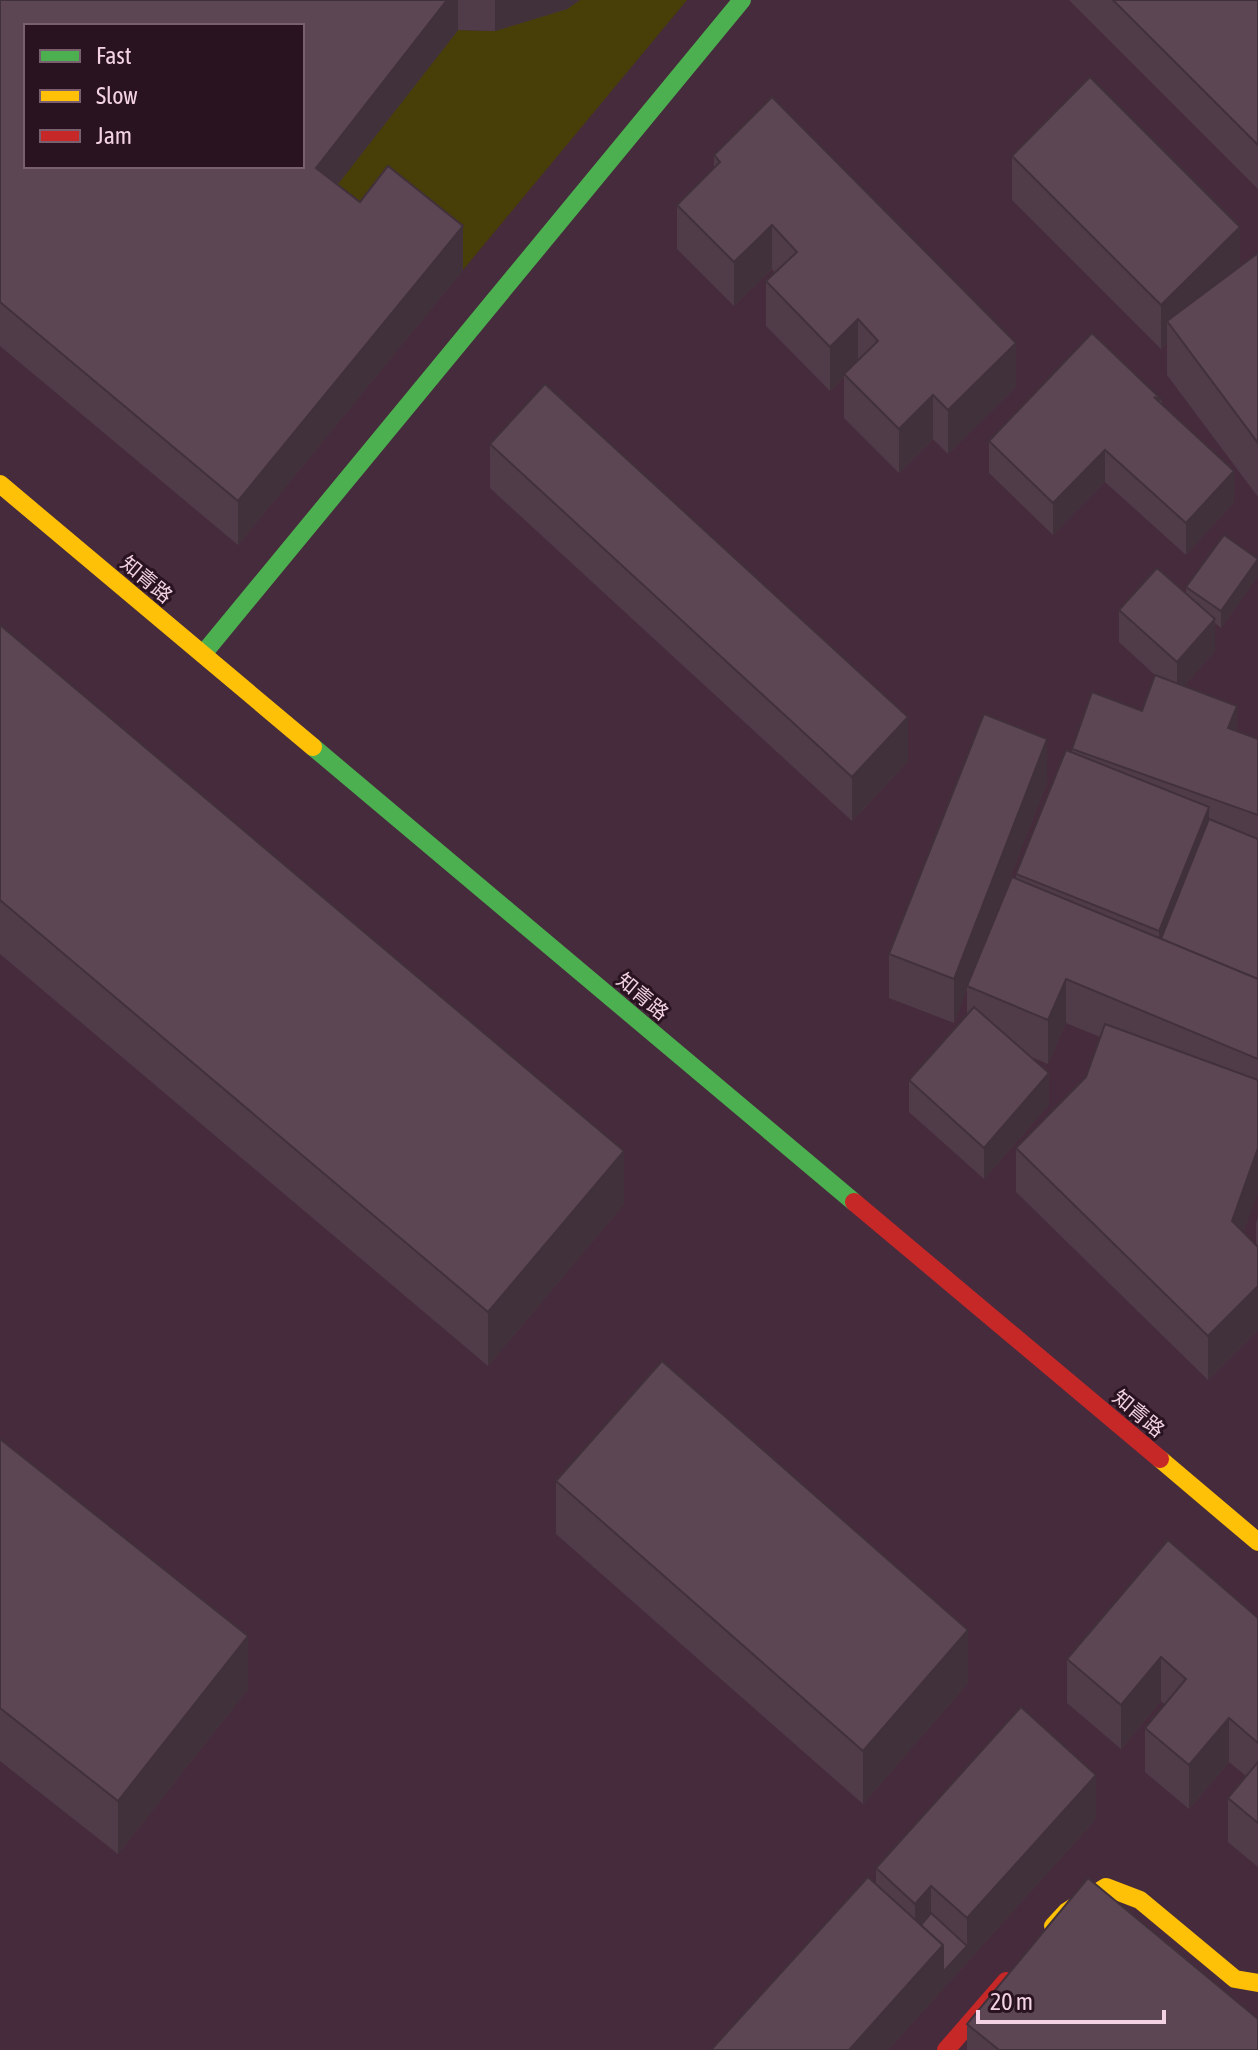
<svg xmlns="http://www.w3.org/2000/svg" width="1258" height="2050" viewBox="0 0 1258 2050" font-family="'Asap Condensed','Noto Sans SC',sans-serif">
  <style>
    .green { fill: #473e08 }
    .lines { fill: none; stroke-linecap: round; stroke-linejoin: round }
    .fast { stroke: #4caf50; stroke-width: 18 }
    .slow { stroke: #ffc107; stroke-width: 18 }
    .jam { stroke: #c62828; stroke-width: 18 }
    .wall { fill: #503c48 }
    .shaded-wall { fill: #41313b }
    .building { fill: #5d4654; stroke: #41313b; stroke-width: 2; fill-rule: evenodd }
    .labels { text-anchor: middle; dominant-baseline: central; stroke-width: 6; stroke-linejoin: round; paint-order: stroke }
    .street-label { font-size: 20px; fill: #f2d2e3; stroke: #291321 }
  </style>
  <rect width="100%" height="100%" fill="#462b3c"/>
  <polygon class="green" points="580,0 687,0 463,270 388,210 316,212 458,30 495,31"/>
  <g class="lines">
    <g class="fast">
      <polyline points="203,654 742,0"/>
      <polyline points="313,747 854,1202"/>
    </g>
    <g class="slow">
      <polyline points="0,484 313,747"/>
      <polyline points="1160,1459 1258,1542"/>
      <polyline points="1053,1926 1066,1912 1106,1887 1140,1900 1235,1979 1258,1983"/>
    </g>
    <g class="jam">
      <polyline points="854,1202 1160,1459"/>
      <polyline points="946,2050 1006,1981"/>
    </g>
  </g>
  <g class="wall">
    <polygon points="0,0 580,0 567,9 495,31 458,30 337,185 360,202 463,270 238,545 0,346"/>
    <polygon points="1069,0 1258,0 1258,189"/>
    <polygon points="714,155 1016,387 948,454 933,439 899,473 844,418 844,377 830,391 766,326 766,281 775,273 772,269 734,306 677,249 677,205 714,168"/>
    <polygon points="1012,156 1240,266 1258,253 1258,497 1167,375 1167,343 1161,349 1012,200"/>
    <polygon points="1092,333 1162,400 1162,405 1234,502 1186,555 1105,482 1053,535 989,473 989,441"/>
    <polygon points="490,444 908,761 852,821 490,488"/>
    <polygon points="1258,576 1221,628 1215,623 1215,651 1184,686 1237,731 1258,739 1258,1192 1243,1233 1256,1245 1256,1223 1258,1217 1258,1330 1208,1380 1016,1192 1016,1148 1086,1077 1100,1037 1066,1023 1048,1064 1029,1056 1049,1105 984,1179 909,1112 909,1080 967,1015 967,989 954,1023 889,998 889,954 1047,783 994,919 1016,879 1016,874 1072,752 1072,749 1142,711 1156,676 1119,642 1119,610 1186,594 1186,587"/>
    <polygon points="0,625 624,1204 488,1366 0,954"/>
    <polygon points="0,1439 248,1689 118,1854 0,1761"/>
    <polygon points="556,1481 968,1683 863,1804 556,1534"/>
    <polygon points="1258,1618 1258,1867 1228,1842 1228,1798 1246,1776 1229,1762 1189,1809 1145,1772 1145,1728 1165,1705 1161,1701 1121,1749 1067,1703 1067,1659"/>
    <polygon points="1096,1819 888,2050 876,1884 876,1868"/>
    <polygon points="967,2024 1258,2050 967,2050"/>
  </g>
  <g class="shaded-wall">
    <polygon points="447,0 458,0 458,30 316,212 316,168"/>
    <polygon points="495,0 580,0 567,9 495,31"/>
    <polygon points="772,225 772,269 734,306 734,262"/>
    <polygon points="463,226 463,270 238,545 238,501"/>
    <polygon points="1240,227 1240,271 1167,321 1167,343 1161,349 1161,305"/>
    <polygon points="858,319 858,363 844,374 844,377 830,391 830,347"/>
    <polygon points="1016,343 1016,387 948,454 948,410"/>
    <polygon points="933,395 933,439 899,473 899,429"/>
    <polygon points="1105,450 1105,482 1053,535 1053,503"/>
    <polygon points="1234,471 1234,502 1186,555 1186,523"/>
    <polygon points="1258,559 1258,576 1221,628 1221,611"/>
    <polygon points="1215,619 1215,651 1177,694 1177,662"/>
    <polygon points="1237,706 1237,737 1228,728"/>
    <polygon points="908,717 908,761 852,821 852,777"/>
    <polygon points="1047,739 1047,783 968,986 967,986 967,989 954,1023 954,979"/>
    <polygon points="1209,807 1209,851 1159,943 1159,931"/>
    <polygon points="1066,979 1066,1023 1048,1064 1048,1020"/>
    <polygon points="1049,1073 1049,1105 984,1179 984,1148"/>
    <polygon points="1258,1148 1258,1192 1232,1265 1232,1221"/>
    <polygon points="624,1151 624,1204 488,1366 488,1312"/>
    <polygon points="1258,1286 1258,1330 1208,1380 1208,1336"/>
    <polygon points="968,1630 968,1683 863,1804 863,1751"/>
    <polygon points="248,1636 248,1689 118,1854 118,1801"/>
    <polygon points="1161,1657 1161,1701 1121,1749 1121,1705"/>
    <polygon points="1229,1718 1229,1762 1189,1809 1189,1765"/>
    <polygon points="1096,1775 1096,1819 888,2050 849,2050 943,1945 967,1946 967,1918"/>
    <polygon points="931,1886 931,1930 915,1948 915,1904"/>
  </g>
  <g class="building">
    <path d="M0 0H447L316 168 360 202 388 166 463 226 238 501 0 302ZM26 26H302V166H26Z"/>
    <polygon points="1113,0 1258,0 1258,145"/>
    <polygon points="1090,77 1240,227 1161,305 1012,156"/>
    <polygon points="772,97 1016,343 948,410 933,395 899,429 844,374 878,341 858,319 830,347 766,281 797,252 772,225 734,262 677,205 720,162 714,155"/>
    <polygon points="1258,253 1258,443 1167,321"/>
    <polygon points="1092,333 1162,400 1154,397 1234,471 1186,523 1105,450 1053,503 989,441"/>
    <polygon points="545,384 908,717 852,777 490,444"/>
    <polygon points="1224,535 1258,559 1221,611 1186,587"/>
    <polygon points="1157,568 1215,619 1177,662 1119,610"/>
    <polygon points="0,625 624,1151 488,1312 0,900"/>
    <polygon points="1155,675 1237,706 1228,728 1258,739 1258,815 1072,749 1092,692 1142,711"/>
    <polygon points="984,714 1047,739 954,979 889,954"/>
    <polygon points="1066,750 1209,807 1159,931 1016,874"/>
    <polygon points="1209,819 1258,839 1258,979 1161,939"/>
    <polygon points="1012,877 1258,979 1258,1059 1066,979 1048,1020 967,986"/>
    <polygon points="974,1007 1049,1073 984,1148 909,1080"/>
    <polygon points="1105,1024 1258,1080 1258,1148 1232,1221 1258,1247 1258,1286 1208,1336 1016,1148 1086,1077"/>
    <polygon points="662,1361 968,1630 863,1751 556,1481"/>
    <polygon points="0,1439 248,1636 118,1801 0,1708"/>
    <polygon points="1168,1540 1258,1618 1258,1743 1229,1718 1189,1765 1145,1728 1186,1679 1161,1657 1121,1705 1067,1659"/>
    <polygon points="1021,1707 1096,1775 967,1918 931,1886 915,1904 876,1868"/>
    <polygon points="1258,1762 1258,1823 1228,1798"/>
    <polygon points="868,1877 943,1945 849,2050 711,2050"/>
    <polygon points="1088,1878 1258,2019 1258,2050 999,2050 967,2024"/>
    <polygon points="931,1913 967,1946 943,1972 943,1945 921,1925"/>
  </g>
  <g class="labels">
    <g class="street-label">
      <text transform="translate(147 579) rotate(40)">知青路</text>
      <text transform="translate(643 996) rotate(40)">知青路</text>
      <text transform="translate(1139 1413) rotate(40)">知青路</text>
    </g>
  </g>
  <rect x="24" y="24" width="280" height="144" fill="#291321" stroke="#795f6f" stroke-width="2"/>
  <rect x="40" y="50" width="40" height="12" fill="#4caf50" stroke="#795f6f" stroke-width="2"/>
  <text x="96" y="64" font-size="24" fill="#f2d2e3">Fast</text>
  <rect x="40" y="90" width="40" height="12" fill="#ffc107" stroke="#795f6f" stroke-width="2"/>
  <text x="96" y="104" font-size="24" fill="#f2d2e3">Slow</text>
  <rect x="40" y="130" width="40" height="12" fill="#c62828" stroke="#795f6f" stroke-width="2"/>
  <text x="96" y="144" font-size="24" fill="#f2d2e3">Jam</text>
  <path d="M978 2010v12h186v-12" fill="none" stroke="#f2d2e3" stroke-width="4"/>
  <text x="990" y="2010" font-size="24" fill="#f2d2e3" stroke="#291321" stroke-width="6" paint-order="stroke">20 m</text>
</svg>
